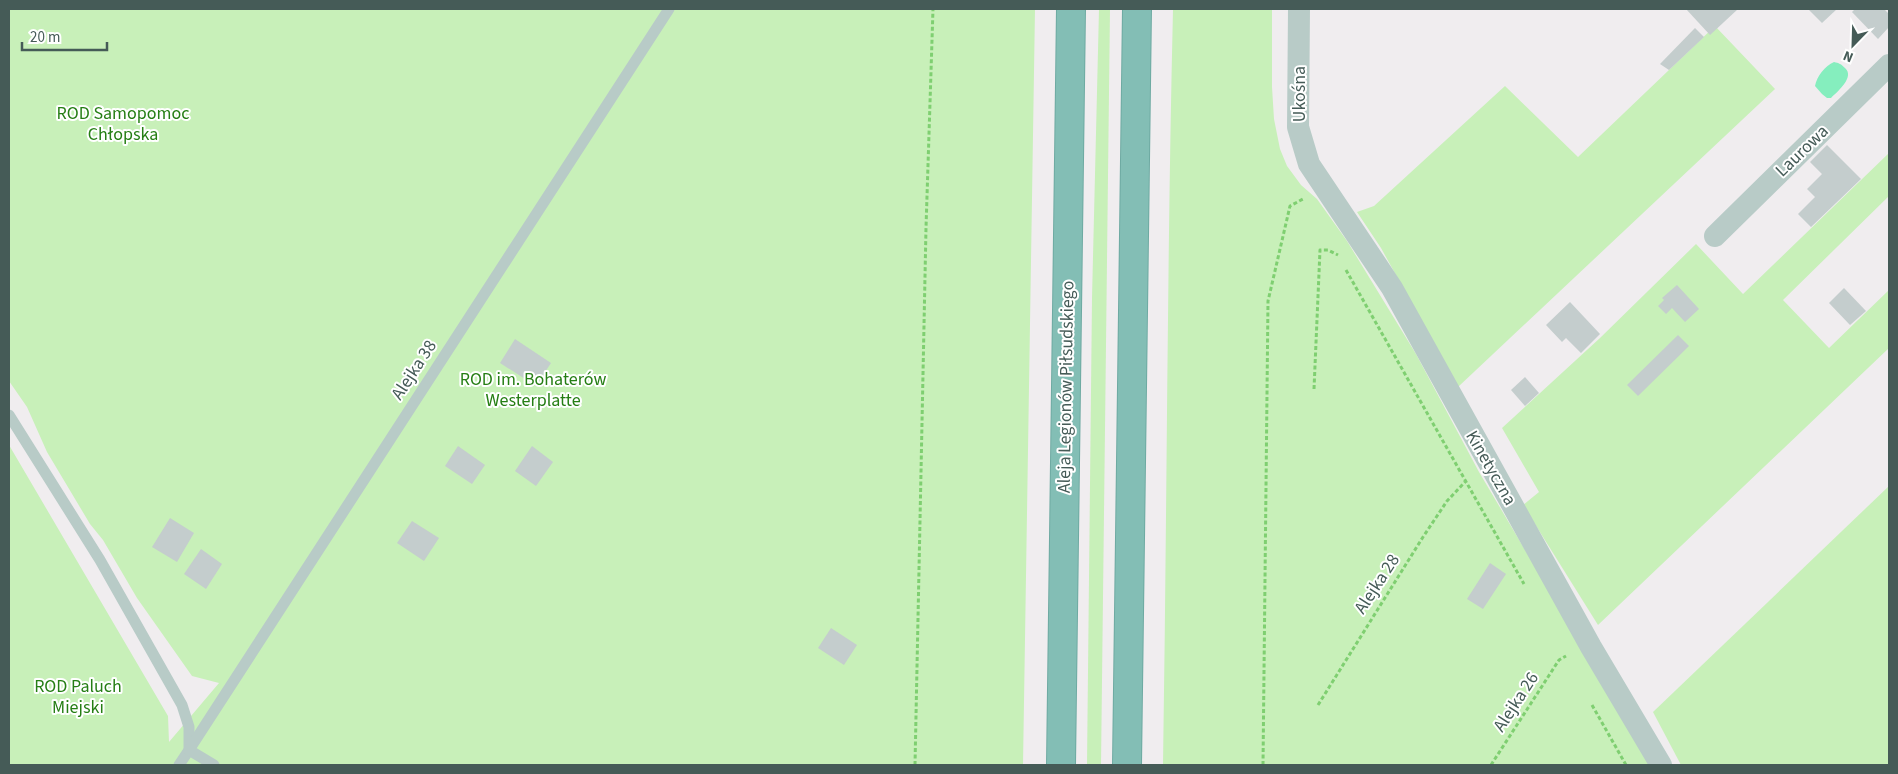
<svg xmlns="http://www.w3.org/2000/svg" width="1898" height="774" viewBox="0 0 1898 774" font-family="'Source Sans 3',sans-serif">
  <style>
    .green { fill: #c8f0b9 }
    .water { fill: #85eebe }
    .building { fill: #c4cdcd }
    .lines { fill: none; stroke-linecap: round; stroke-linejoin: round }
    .motorway-casing { stroke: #6eaaa2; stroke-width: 30 }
    .path { stroke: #7fcf71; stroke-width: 3; stroke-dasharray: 4 2.5; stroke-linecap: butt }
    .service { stroke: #b8cbc7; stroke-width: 11 }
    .minor { stroke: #b8cbc7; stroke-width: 22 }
    .motorway { stroke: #83beb5; stroke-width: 28 }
    .labels { text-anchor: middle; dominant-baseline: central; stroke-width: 4; stroke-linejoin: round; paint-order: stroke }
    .street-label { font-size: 18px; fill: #455b57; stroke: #fff }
    .park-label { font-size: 18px; fill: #257e14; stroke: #fff }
  </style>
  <rect width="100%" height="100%" fill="#f0edef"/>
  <g class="green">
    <polygon points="9,9 1035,9 1023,765 9,765 9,445 168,716 169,742 219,683 192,676 137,598 103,540 90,524 47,452 27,407 9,381"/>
    <polygon points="1099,9 1110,9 1101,765 1087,765 1092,298"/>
    <path d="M1173 9H1272V87L1274 119 1280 149 1287 166 1301 185 1317 199 1347 241 1416 354 1479 472 1589 658 1650 765H1163C1167 513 1167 261 1173 9Z"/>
    <polygon points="1715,26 1775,89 1458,387 1381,248 1357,212 1374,206 1505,86 1578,157"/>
    <polygon points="1889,153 1889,196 1783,300 1829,348 1889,290 1889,348 1598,625 1523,505 1539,492 1502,428 1600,338 1696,244 1743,294"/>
    <polygon points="1889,486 1889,765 1681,765 1653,712"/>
  </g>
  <path class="water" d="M1834 62C1839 63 1841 64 1845 68 1855 77 1838 91 1831 98H1827L1822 94 1815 86C1817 76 1825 66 1834 62Z"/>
  <g class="building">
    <polygon points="1686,9 1738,9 1710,35"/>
    <polygon points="1808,9 1837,9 1822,23"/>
    <polygon points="1855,9 1884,9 1889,14 1889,27 1878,39 1852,12"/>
    <polygon points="1695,28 1704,37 1669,70 1660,64"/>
    <polygon points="1827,145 1861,179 1811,227 1798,214 1815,197 1807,189 1822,174 1810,162"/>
    <polygon points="1677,285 1699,309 1685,322 1672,308 1666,314 1658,306 1664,300 1662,298"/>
    <polygon points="1844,288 1866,311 1850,325 1829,303"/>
    <polygon points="1570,302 1600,334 1581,353 1566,338 1562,342 1546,325"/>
    <polygon points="1678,335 1689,346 1638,396 1627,385"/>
    <polygon points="515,339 551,363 536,386 500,363"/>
    <polygon points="1525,377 1539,393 1525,406 1511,390"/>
    <polygon points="458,446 485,465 472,484 445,466"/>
    <polygon points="532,446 553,462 536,486 515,471"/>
    <polygon points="170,518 194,533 177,562 152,547"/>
    <polygon points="412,521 439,538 424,561 397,543"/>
    <polygon points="201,549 222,564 206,589 184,574"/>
    <polygon points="1490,563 1506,574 1483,609 1467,599"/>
    <polygon points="831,628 857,645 844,665 818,648"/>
  </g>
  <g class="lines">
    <defs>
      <g id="motorway">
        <polyline points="1061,765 1071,9"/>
        <polyline points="1127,765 1137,9"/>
      </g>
    </defs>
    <use href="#motorway" class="motorway-casing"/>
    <g class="path">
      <polyline points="1346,270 1524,584"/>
      <polyline points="1314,389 1320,250 1328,250 1338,255"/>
      <polyline points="1318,705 1423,537 1447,501 1465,482"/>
      <polyline points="1592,705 1626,765"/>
      <polyline points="915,765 926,228 933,9"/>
      <polyline points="1263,765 1268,301 1290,206 1303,199"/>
      <polyline points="1491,765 1559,660 1566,656"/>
    </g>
    <g class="service">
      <polyline points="9,415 100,560 182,705 189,727 189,750 179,765"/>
      <polyline points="214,765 189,750 669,9"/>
    </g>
    <g class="minor">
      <polyline points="1299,9 1298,127 1309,164 1392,288 1591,647 1661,765"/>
      <polyline points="1715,236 1889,65"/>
    </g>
    <use href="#motorway" class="motorway"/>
  </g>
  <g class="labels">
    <g class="street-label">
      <text transform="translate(1299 94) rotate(-90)">Ukośna</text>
      <text transform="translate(1802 151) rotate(-44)">Laurowa</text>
      <text transform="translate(414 370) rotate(-57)">Alejka 38</text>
      <text transform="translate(1066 387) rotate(-89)">Aleja Legionów Piłsudskiego</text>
      <text transform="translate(1491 468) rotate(60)">Kinetyczna</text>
      <text transform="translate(1377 584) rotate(-57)">Alejka 28</text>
      <text transform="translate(1516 702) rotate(-57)">Alejka 26</text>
    </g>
    <g class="park-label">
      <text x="123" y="113">ROD Samopomoc<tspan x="123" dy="21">Chłopska</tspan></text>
      <text x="533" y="379">ROD im. Bohaterów<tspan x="533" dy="21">Westerplatte</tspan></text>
      <text x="78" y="686">ROD Paluch<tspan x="78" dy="21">Miejski</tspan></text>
    </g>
  </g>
  <rect width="1898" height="774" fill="none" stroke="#455b57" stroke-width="20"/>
  <g transform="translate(1853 45) rotate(203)" stroke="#ffffff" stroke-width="4" paint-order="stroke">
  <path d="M0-4L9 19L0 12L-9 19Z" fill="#455b57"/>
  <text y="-8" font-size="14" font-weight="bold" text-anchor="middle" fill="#455b57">N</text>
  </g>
  <path d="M22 42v8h85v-8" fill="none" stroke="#455b57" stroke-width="2.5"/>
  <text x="30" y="42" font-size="15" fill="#455b57" stroke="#ffffff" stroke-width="4" paint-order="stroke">20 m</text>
</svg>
